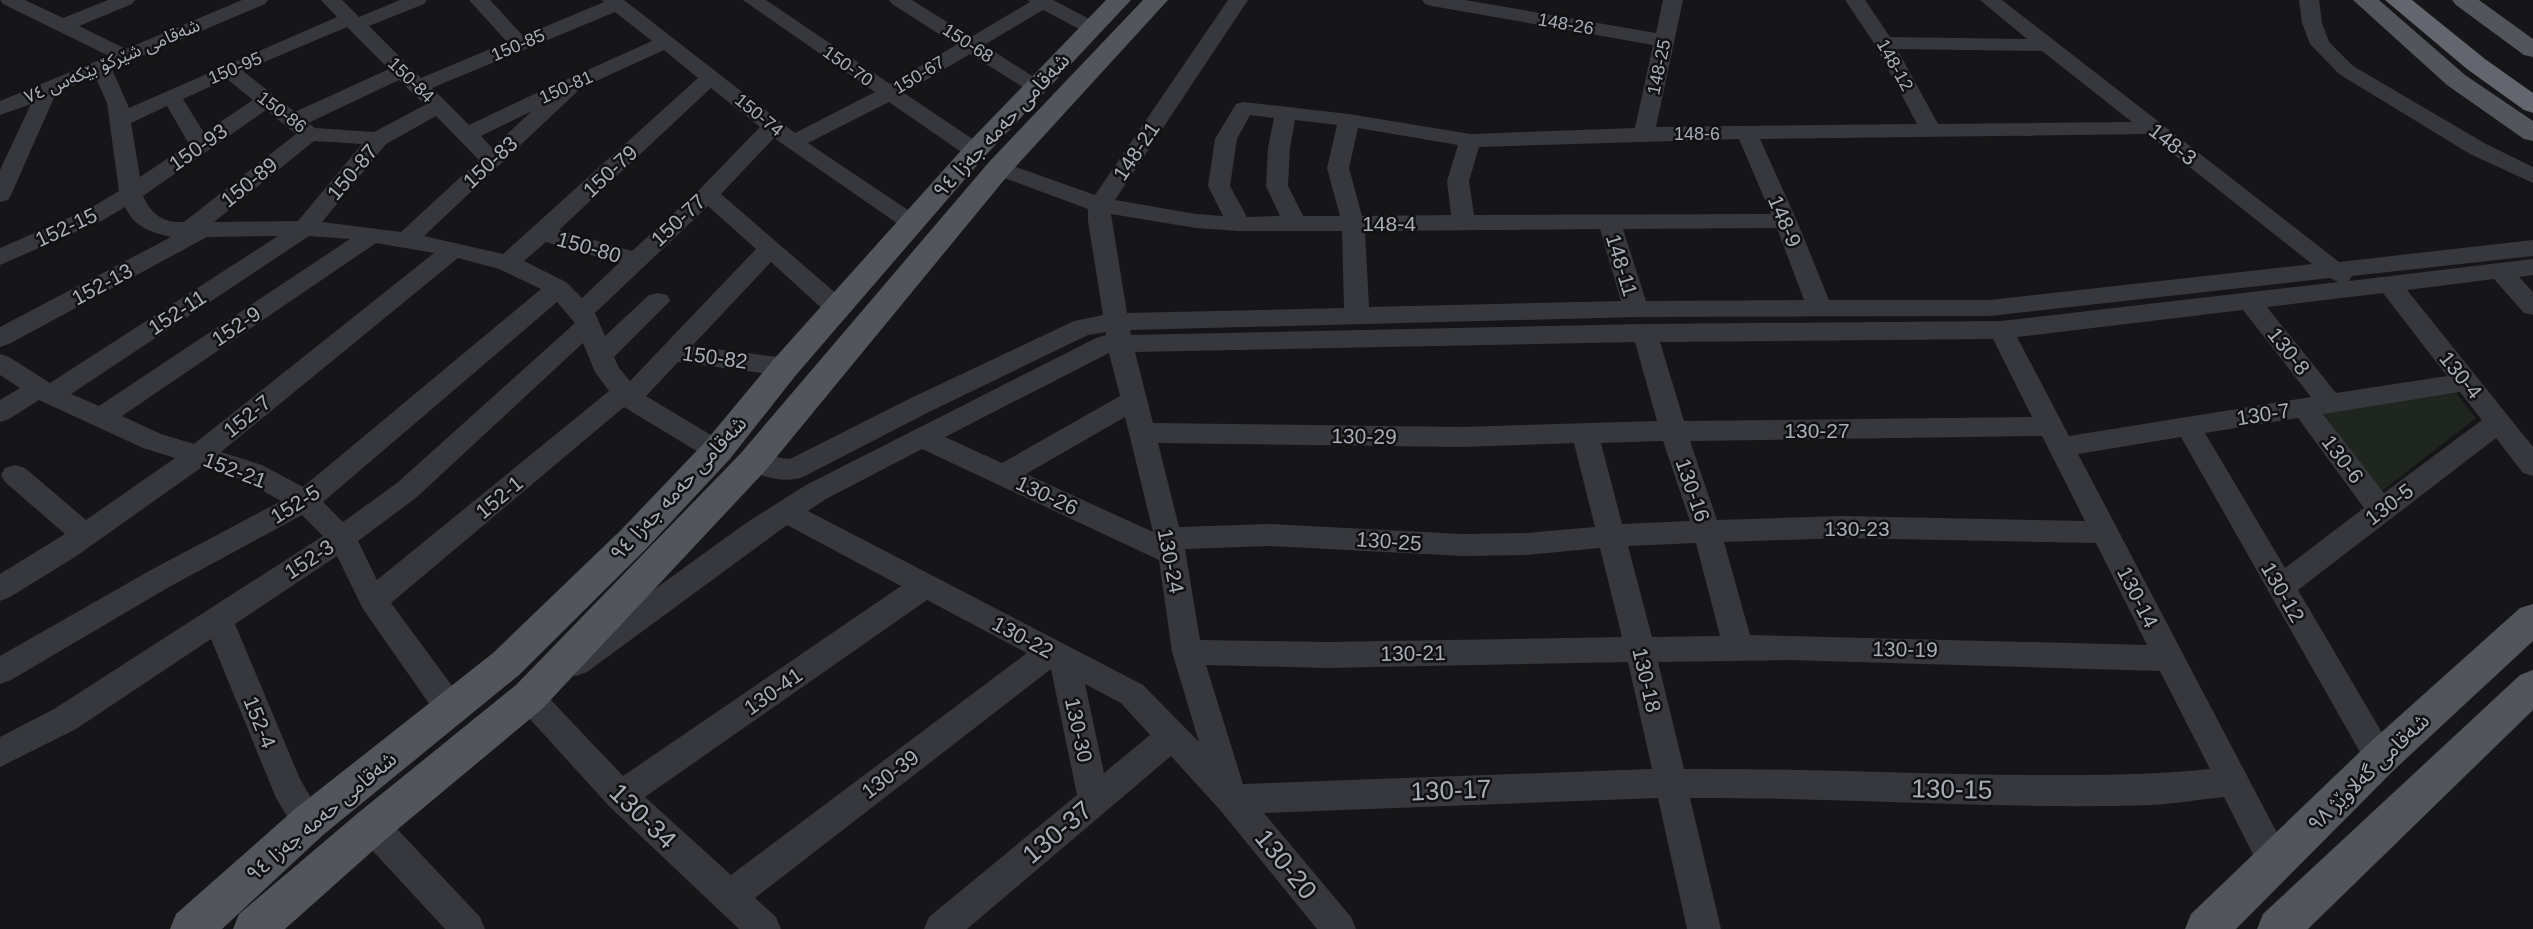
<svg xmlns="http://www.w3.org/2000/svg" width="2533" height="929" viewBox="0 0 2533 929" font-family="Helvetica,'Noto Sans Arabic',sans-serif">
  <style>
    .green { fill: #1e261f }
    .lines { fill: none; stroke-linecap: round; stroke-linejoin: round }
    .minor { fill: #37383d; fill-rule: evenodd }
    .major { fill: #53555c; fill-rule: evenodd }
    .highway { fill: #63666e; fill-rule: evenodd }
    .labels { text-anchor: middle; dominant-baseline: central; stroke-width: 5; stroke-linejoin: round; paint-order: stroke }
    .far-street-label { font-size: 18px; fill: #a8adb8; stroke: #111113 }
    .street-label { font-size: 21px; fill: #a8adb8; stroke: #111113 }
    .near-street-label { font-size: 26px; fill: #a8adb8; stroke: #111113 }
  </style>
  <rect width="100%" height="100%" fill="#161618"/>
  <polygon class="green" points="2456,393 2476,418 2378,494 2322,411"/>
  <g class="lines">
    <g class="minor">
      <path d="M0 0H25L63 18 108 0H135L132 4 79 26 126 49 242 0H268L265 4 112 69 129 108 337 17 321 0H342L359 17 400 0H427L424 4 369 26 421 78 507 42 469 0H490L523 36 604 2 602 0H624L795 133 875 92 743 0H766L890 84 956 45 892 4 889 0H912L971 37 1030 2 1028 0H1053L1099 24 1102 28 1099 32H1085L1043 10 984 45 1043 83 1046 87 1043 91 1036 93 1029 91 970 54 904 93 983 146 986 151 983 156 975 158 967 156 889 102 808 143 920 218 923 223 920 228 912 230 904 228 774 138 721 194 846 302 849 308 846 314 837 316 828 314 771 262 692 346 785 358 794 361 798 367 794 373 785 376 678 362 646 396 726 444 730 451 726 458 717 461 708 458 624 407 391 603 461 698 466 708 461 718 450 722 439 718 363 609 337 556 235 624 300 779 325 822 321 833 309 837 297 833 276 798 211 639 76 729 0 767V737L54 709 323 536 302 515 169 587 11 680 0 684V656L149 571 281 501 242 479 202 467 75 557 10 597 0 601V574L65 534 5 482 1 475 5 468 15 465 25 468 86 520 175 458 143 448 39 400 9 419 0 422V400L20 388 0 375V354L9 357 50 383 278 236 207 237 9 344 0 347V327L171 237C151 232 135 228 125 207L103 220 0 265V248L87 210 119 191 107 103 95 76 56 93 11 195 8 200 0 202V170L31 104 0 115V101L109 56 3 4ZM615 12 652 41 530 96 469 125 432 88ZM347 27 389 69 295 112 243 71ZM664 50 698 78 503 254 424 236 581 88ZM227 79 253 100 204 133 183 99ZM399 80 425 105 374 132 315 128 308 123ZM711 88 760 127 700 189 632 251 559 230ZM167 106 189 144 140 177 131 123ZM266 110 296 134 184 222C163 223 152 215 143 196ZM532 111 492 148 481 136ZM436 116 479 160 401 232 322 222 386 144ZM314 141 362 144 298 221 214 222ZM708 206 756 249 630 381 619 368 614 357 670 301 667 295 658 293 649 295 605 336 595 313ZM309 236 350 239 99 406 71 394ZM546 242 619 263 582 298 566 282 524 261ZM376 243 434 253 194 444 161 434 122 416ZM458 258 499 269 541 289 303 487 262 465 221 452ZM557 302 575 323 397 483 343 522 323 502ZM583 343 595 372 609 391 377 580 358 541 417 497Z"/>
      <path d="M1228 0H1248L1115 200 1196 214 1223 216 1208 186 1215 139 1236 104 1243 102 1349 114 1470 134 1635 128 1653 45 1432 6 1425 4 1422 0H1465L1656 33 1663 0H1683L1656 127 1917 124 1874 43 1845 0H1865L1890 37 2027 39 1980 0H2002L2339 262 2533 240V256L2352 276 2349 281 2533 259V275L2519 277 2533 292V315L2524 313 2494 279 2407 290 2533 447V476L2523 473 2496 438 2298 590 2391 748 2396 758 2391 768 2380 772 2369 768 2181 437 2078 454 2287 852 2292 863 2287 874 2275 879 2263 874 2224 797C2200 799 2175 804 2151 805 1998 810 1844 797 1690 798L1721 929H1687L1658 798 1264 813 1351 917 1356 929H1317L1220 810 1171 756 967 929H924L929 917 1077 795 1051 669 755 898 776 917 781 929H739L609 806 518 706 514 697C522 680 537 669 556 676L560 685 556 694 550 699 623 776 901 586 787 525 587 672 576 676 565 672 561 663 565 654 746 523 806 485 1096 338 1106 335V332L1088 335 929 412 803 477C782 484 763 476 743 469L740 462 743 455C758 450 774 458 790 459L911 398 1074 321 1103 315 1088 221V209L991 173 988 168 991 163 999 161 1095 195ZM1897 49 2042 51 2132 122 1938 124ZM1250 115 1274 118 1268 148 1266 186 1280 216 1247 217 1230 186 1237 139ZM1295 120 1337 125 1327 168 1340 216H1303L1288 186 1290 148ZM1358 128 1458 145 1447 181 1451 215 1362 216 1349 168ZM2148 134 2312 264 1990 300H1829L1797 221 1760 139ZM1739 139 1771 214 1474 215 1469 181 1479 147ZM1111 214 1196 228 1239 231H1342L1344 308 1127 313ZM1777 228 1804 300 1646 301 1623 229ZM1600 229 1621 301 1369 307 1365 231ZM2330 278 2338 282 2001 321 1645 324 1131 335 1130 330 1636 317 1990 316ZM2383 293 2447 376 2336 393 2267 307ZM2243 310 2311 397 2069 436 2017 337ZM1993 339 2032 417 1684 421 1660 342ZM1635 342 1657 421 1461 427 1153 423 1135 352ZM1109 353 1120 396 1002 463 945 437ZM2460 392 2482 420 2384 493 2323 414ZM1125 417 1129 433 1153 532 1026 474ZM2298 418 2364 508 2285 568 2205 433ZM2042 436 2085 521 1842 516 1717 520 1690 441ZM1663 441 1690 521 1622 524 1601 443ZM1158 443 1461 447 1574 443 1595 527 1526 533 1462 534 1270 524 1179 527ZM922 449 1159 560 1172 652 1199 742 1143 685 808 511 826 499ZM1842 538 2096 543 2147 645 1750 635 1724 542ZM1696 543 1720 636 1652 637 1628 546ZM1270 546 1462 556 1526 555 1600 548 1622 637 1327 642 1200 640 1185 549ZM927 600 1027 653 731 875 645 797ZM1789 660 2160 671 2210 769C2154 775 2099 775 2042 775 1923 775 1803 768 1684 769L1658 662ZM1628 662 1652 769 1243 784 1206 665 1327 668ZM1085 684 1121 703 1150 735 1104 773Z"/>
      <polygon points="2299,0 2319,0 2322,23 2329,42 2353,66 2486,144 2533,167 2533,183 2470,154 2339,74 2310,44 2302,23"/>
      <polygon points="372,811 384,815 480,917 485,929 445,929 360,837 355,826 360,815"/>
    </g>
    <g class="major">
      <polygon points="1106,0 1131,0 984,157 796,375 729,460 645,550 519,675 323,835 222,929 170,929 176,914 295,809 493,653 621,530 705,442 774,359 966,145"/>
      <polygon points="1143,0 1168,0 1009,174 765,471 542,709 386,839 285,929 233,929 239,914 358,813 516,685 741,453 989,162"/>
      <polygon points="2353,0 2379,0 2465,75 2533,121 2533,141 2524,139 2447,85"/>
      <polygon points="2452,0 2479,0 2533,39 2533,57 2524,55 2456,5"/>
      <polygon points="2533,604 2533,641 2394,770 2236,929 2185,929 2191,914 2366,746 2520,608"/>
      <polygon points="2533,670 2533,710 2308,929 2257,929 2263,914 2520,675"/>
    </g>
    <polygon class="highway" points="2385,0 2412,0 2485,59 2533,93 2533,113 2524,110 2467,69"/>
  </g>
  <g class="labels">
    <g class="far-street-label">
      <text transform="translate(1566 24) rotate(10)">148-26</text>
      <text transform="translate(968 43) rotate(33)">150-68</text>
      <text transform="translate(518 45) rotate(-23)">150-85</text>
      <text transform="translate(112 61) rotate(-23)">شەقامی شێرکۆ بێکەس ٧٤</text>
      <text transform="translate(1895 65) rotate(61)">148-12</text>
      <text transform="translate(848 66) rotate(35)">150-70</text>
      <text transform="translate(1659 67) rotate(-78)">148-25</text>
      <text transform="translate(235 68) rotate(-23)">150-95</text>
      <text transform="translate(919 75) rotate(-31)">150-67</text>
      <text transform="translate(411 80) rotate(44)">150-84</text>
      <text transform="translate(566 87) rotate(-24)">150-81</text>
      <text transform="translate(282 112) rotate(37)">150-86</text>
      <text transform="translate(759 115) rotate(39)">150-74</text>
      <text x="1697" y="134">148-6</text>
    </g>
    <g class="street-label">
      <text transform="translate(1001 125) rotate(-47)">شەقامی حەمە جەزا ٩٤</text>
      <text transform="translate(2173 144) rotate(38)">148-3</text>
      <text transform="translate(198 147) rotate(-35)">150-93</text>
      <text transform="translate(1136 151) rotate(-56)">148-21</text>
      <text transform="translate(490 162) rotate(-43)">150-83</text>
      <text transform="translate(610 171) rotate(-43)">150-79</text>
      <text transform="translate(352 172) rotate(-50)">150-87</text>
      <text transform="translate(249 182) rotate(-39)">150-89</text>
      <text transform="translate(678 220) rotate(-43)">150-77</text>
      <text transform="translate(1785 221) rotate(67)">148-9</text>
      <text x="1389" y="223">148-4</text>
      <text transform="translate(66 227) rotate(-25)">152-15</text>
      <text transform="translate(589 247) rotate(16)">150-80</text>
      <text transform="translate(1622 265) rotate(73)">148-11</text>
      <text transform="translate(102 284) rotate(-28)">152-13</text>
      <text transform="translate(177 312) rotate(-33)">152-11</text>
      <text transform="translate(236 326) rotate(-34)">152-9</text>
      <text transform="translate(2289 351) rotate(52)">130-8</text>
      <text transform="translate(715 357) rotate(8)">150-82</text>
      <text transform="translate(2461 375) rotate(51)">130-4</text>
      <text transform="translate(2263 414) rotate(-9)">130-7</text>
      <text transform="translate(247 416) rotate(-39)">152-7</text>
      <text x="1817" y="430">130-27</text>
      <text transform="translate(1364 436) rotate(1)">130-29</text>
      <text transform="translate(2343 459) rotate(53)">130-6</text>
      <text transform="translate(235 470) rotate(21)">152-21</text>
      <text transform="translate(678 488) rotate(-47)">شەقامی حەمە جەزا ٩٤</text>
      <text transform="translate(1693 490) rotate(71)">130-16</text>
      <text transform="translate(1047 495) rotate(25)">130-26</text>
      <text transform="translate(499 497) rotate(-40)">152-1</text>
      <text transform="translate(295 504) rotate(-32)">152-5</text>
      <text transform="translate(2389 504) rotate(-37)">130-5</text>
      <text x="1857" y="528">130-23</text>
      <text transform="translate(1389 541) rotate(4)">130-25</text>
      <text transform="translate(309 559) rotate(-33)">152-3</text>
      <text transform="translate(1171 561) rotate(79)">130-24</text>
      <text transform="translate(2283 592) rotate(60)">130-12</text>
      <text transform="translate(2138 597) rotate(63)">130-14</text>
      <text transform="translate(1023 637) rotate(28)">130-22</text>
      <text transform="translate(1905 649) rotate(1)">130-19</text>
      <text transform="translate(1413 653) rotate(-1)">130-21</text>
      <text transform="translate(1647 680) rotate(77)">130-18</text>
      <text transform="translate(773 691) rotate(-35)">130-41</text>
      <text transform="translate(260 722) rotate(68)">152-4</text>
      <text transform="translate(1079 730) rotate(78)">130-30</text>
      <text transform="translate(2368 772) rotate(-44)">شەقامی گەلاوێژ ٩٨</text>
      <text transform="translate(890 774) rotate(-37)">130-39</text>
      <text transform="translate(321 816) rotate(-40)">شەقامی حەمە جەزا ٩٤</text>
    </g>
    <g class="near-street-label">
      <text transform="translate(1952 789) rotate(1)">130-15</text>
      <text transform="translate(1451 790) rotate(-2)">130-17</text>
      <text transform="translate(643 816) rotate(44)">130-34</text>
      <text transform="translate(1057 832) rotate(-40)">130-37</text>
      <text transform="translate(1286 864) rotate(51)">130-20</text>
    </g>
  </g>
</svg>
